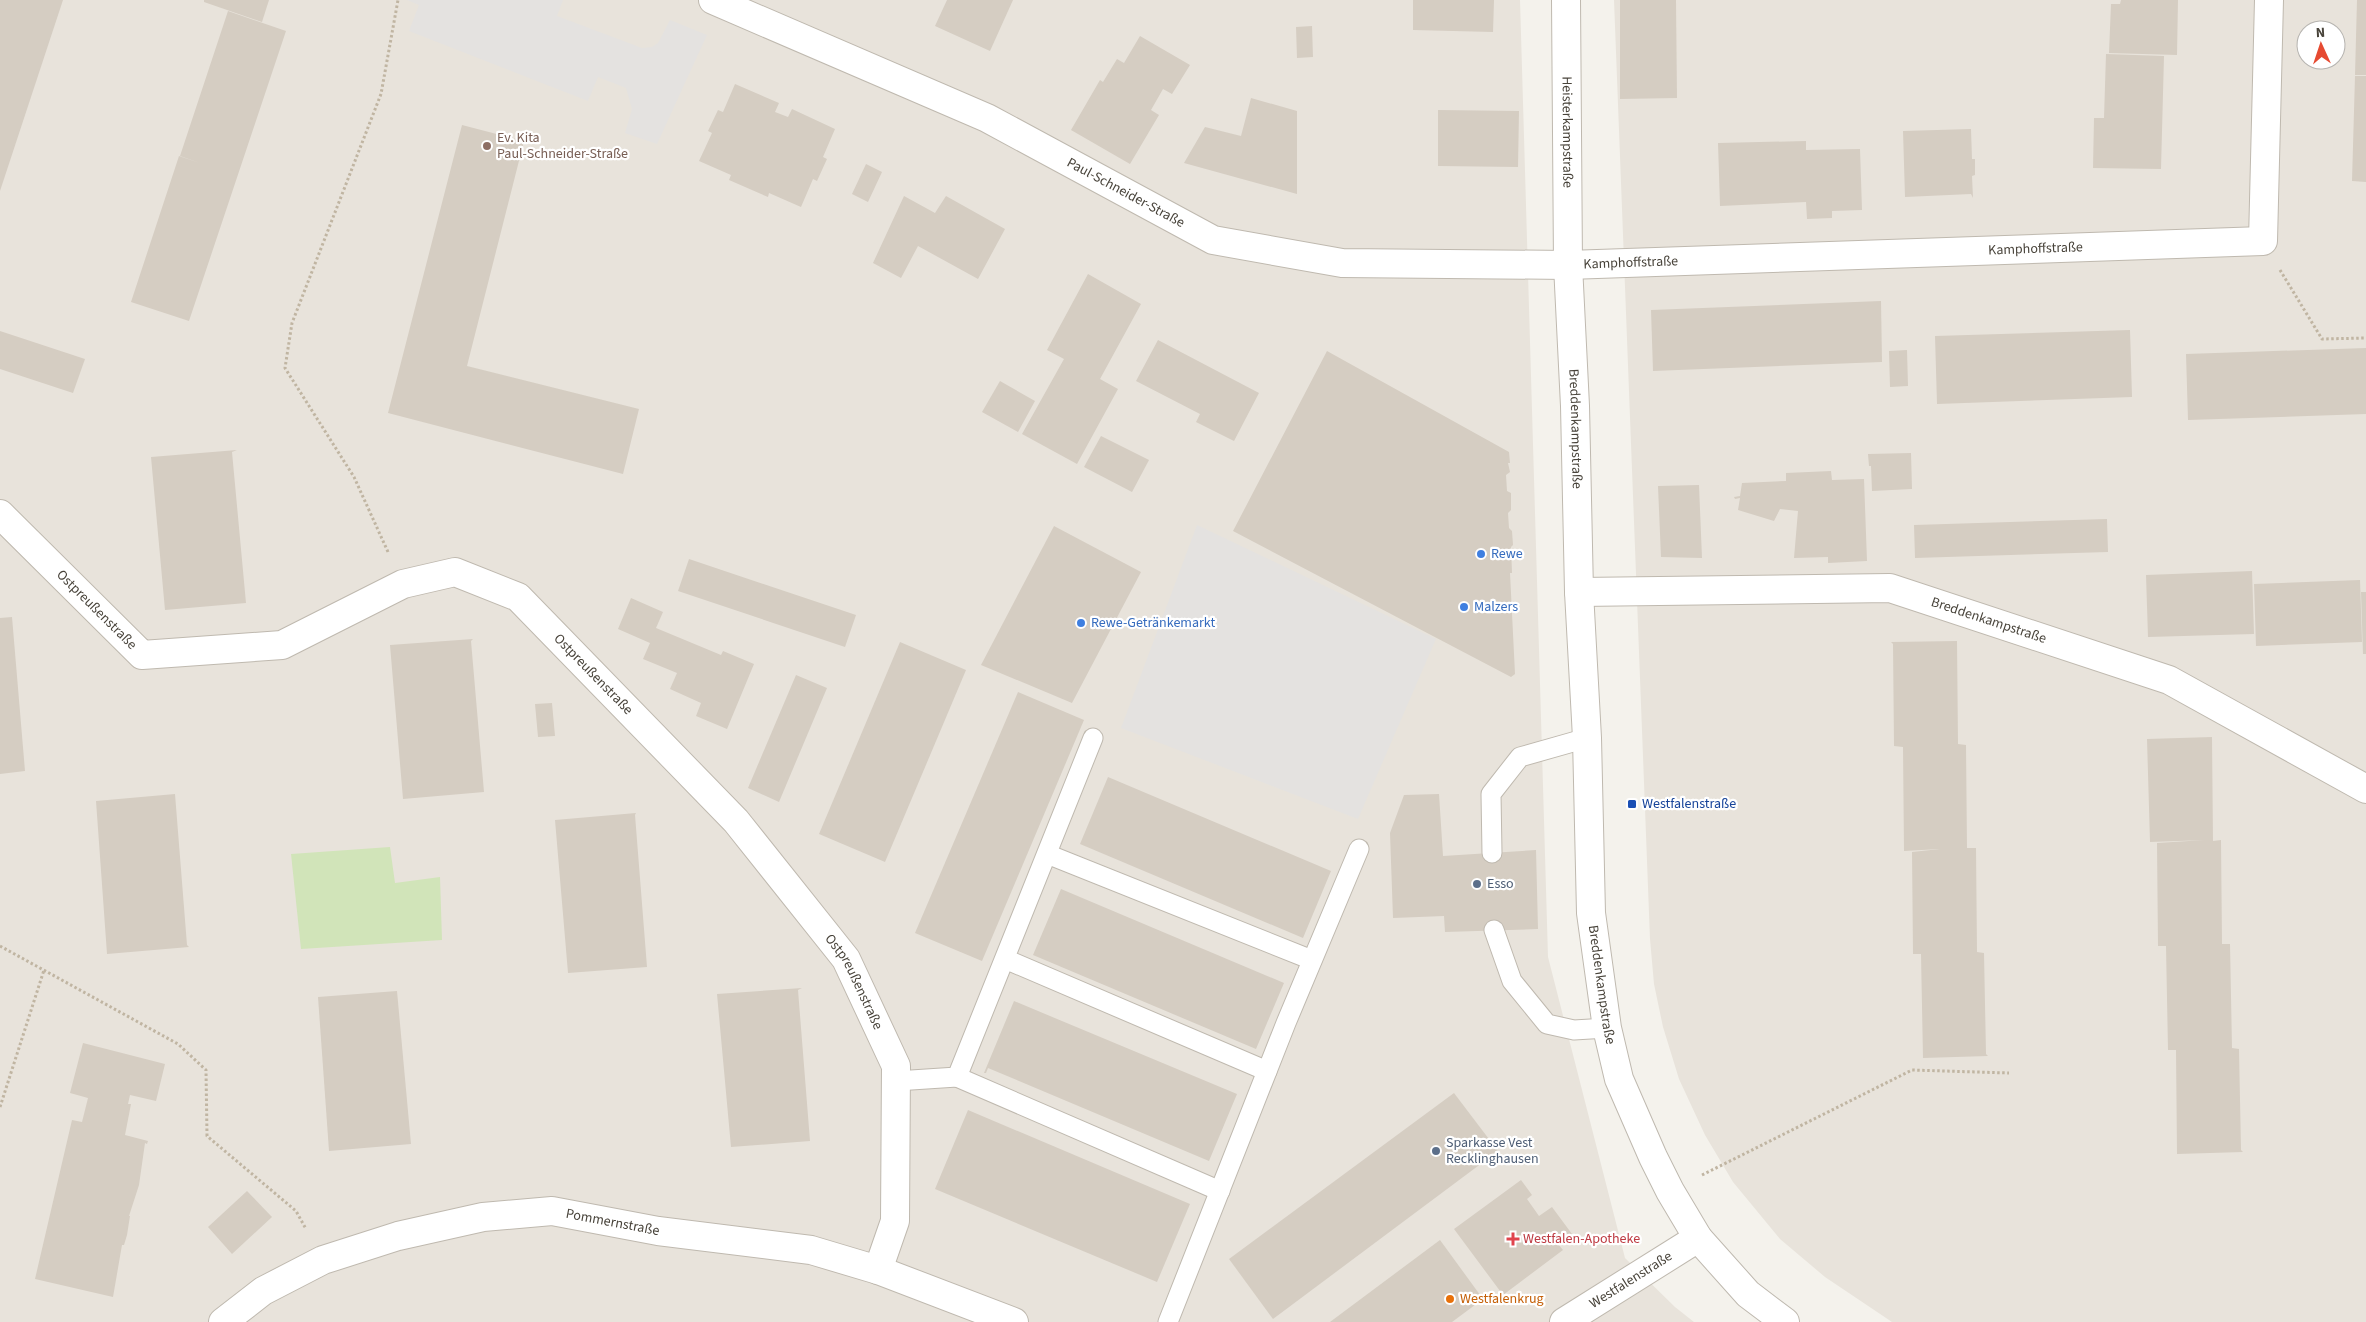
<svg xmlns="http://www.w3.org/2000/svg" width="2366" height="1322" viewBox="0 0 2366 1322" font-family="'Source Sans 3',sans-serif">
  <style>
    .residential { fill: #e8e3db; fill-rule: evenodd }
    .green { fill: #d1e4b9 }
    .parking { fill: #e4e2e0 }
    .building { fill: #d5cdc2 }
    .lines { fill: none; stroke-linecap: round; stroke-linejoin: round }
    .service-casing { stroke: #bfb9af; stroke-width: 21 }
    .minor-casing { stroke: #bfb9af; stroke-width: 30 }
    .tertiary-casing { stroke: #bfb9af; stroke-width: 30 }
    .path { stroke: #c0b5a2; stroke-width: 3; stroke-dasharray: 2.5 2.5; stroke-linecap: butt }
    .service { stroke: #fff; stroke-width: 19 }
    .minor { stroke: #fff; stroke-width: 28 }
    .tertiary { stroke: #fff; stroke-width: 28 }
    .education-dot { fill: #8d6e63; stroke: #fff; stroke-width: 2 }
    .shop-dot { fill: #3f7fe0; stroke: #fff; stroke-width: 2 }
    .transit-dot { fill: #1a4fb4; stroke: #fff; stroke-width: 2 }
    .service-dot { fill: #5c6f8a; stroke: #fff; stroke-width: 2 }
    .health-dot { fill: #e0444e; stroke: #fff; stroke-width: 2 }
    .food-dot { fill: #e8710a; stroke: #fff; stroke-width: 2 }
    .labels { text-anchor: middle; dominant-baseline: central; stroke-width: 4.5; stroke-linejoin: round; paint-order: stroke }
    .street-label { font-size: 14px; fill: #48433a; stroke: #fff }
    .education-label { font-size: 14px; fill: #785e54; stroke: #fff; text-anchor: start }
    .shop-label { font-size: 14px; fill: #366cbe; stroke: #fff; text-anchor: start }
    .transit-label { font-size: 14px; fill: #164399; stroke: #fff; text-anchor: start }
    .service-label { font-size: 14px; fill: #4e5e75; stroke: #fff; text-anchor: start }
    .health-label { font-size: 14px; fill: #be3a42; stroke: #fff; text-anchor: start }
    .food-label { font-size: 14px; fill: #c56008; stroke: #fff; text-anchor: start }
  </style>
  <rect width="100%" height="100%" fill="#f4f2ec"/>
  <g class="residential">
    <polygon points="0,0 1520,0 1548,957 1625,1258 1675,1307 1694,1322 0,1322"/>
    <path d="M1614 0H2366V1322H1892L1825 1277 1780 1239 1733 1182 1705 1135 1679 1079 1663 1027 1654 984 1650 939ZM2306 30H2336V60H2306Z"/>
  </g>
  <polygon class="green" points="390,847 395,883 440,877 442,940 301,949 291,854"/>
  <g class="parking">
    <polygon points="407,0 563,0 557,16 642,48 652,47 658,43 670,20 707,35 657,144 625,133 632,109 626,88 598,77 588,101 409,31 419,5"/>
    <polygon points="1197,525 1436,639 1358,819 1121,728"/>
  </g>
  <g class="building">
    <polygon points="0,0 63,0 0,191"/>
    <polygon points="204,0 269,0 262,22 204,2"/>
    <polygon points="947,0 1013,0 990,51 935,26"/>
    <polygon points="1413,0 1494,0 1493,32 1413,30"/>
    <polygon points="1620,0 1676,0 1677,98 1620,99"/>
    <polygon points="2121,0 2178,0 2177,55 2109,53 2111,4 2120,4"/>
    <polygon points="2357,0 2366,0 2366,75 2355,75"/>
    <polygon points="228,11 286,31 189,321 131,302 179,156 200,163 180,156"/>
    <polygon points="1312,26 1313,57 1297,58 1296,27"/>
    <polygon points="1140,36 1190,65 1172,94 1163,89 1151,110 1159,115 1130,164 1071,130 1100,80 1103,82 1117,59 1124,63"/>
    <polygon points="2106,54 2164,56 2161,169 2093,168 2094,118 2104,118"/>
    <polygon points="2355,76 2366,76 2366,182 2352,181"/>
    <polygon points="735,84 779,103 775,112 788,117 792,109 835,129 823,157 827,159 817,181 813,179 801,207 769,193 768,197 729,180 731,175 699,161 712,133 708,131 718,110 723,112"/>
    <polygon points="1251,98 1297,111 1297,194 1184,163 1205,127 1241,136"/>
    <polygon points="1438,110 1519,111 1518,167 1438,166"/>
    <polygon points="462,125 524,141 467,366 639,409 623,474 388,413"/>
    <polygon points="1971,129 1972,159 1975,159 1975,175 1972,176 1973,198 1971,194 1905,197 1903,131"/>
    <polygon points="1806,141 1806,150 1860,149 1862,210 1832,211 1832,218 1807,219 1806,202 1720,206 1718,143"/>
    <polygon points="866,164 882,172 868,202 852,194"/>
    <polygon points="904,196 935,213 946,196 1005,229 978,279 918,246 901,278 873,263"/>
    <polygon points="1088,274 1141,304 1100,379 1118,389 1077,464 1022,434 1064,359 1047,350"/>
    <polygon points="1881,301 1882,362 1653,371 1651,310"/>
    <polygon points="2130,330 2132,397 1937,404 1935,336"/>
    <polygon points="0,331 85,359 73,393 0,369"/>
    <polygon points="1158,340 1259,393 1234,441 1196,422 1200,414 1136,381"/>
    <polygon points="2366,348 2366,414 2188,420 2186,354"/>
    <polygon points="1907,350 1908,386 1890,387 1889,351"/>
    <polygon points="1327,351 1509,452 1510,463 1508,463 1510,472 1506,475 1507,491 1511,493 1511,510 1508,513 1509,528 1512,531 1513,545 1511,547 1512,573 1510,573 1515,674 1511,677 1233,531"/>
    <polygon points="1000,381 1035,401 1018,432 982,412"/>
    <polygon points="1101,436 1149,460 1132,492 1084,467"/>
    <polygon points="237,450 232,452 246,603 165,610 151,457"/>
    <polygon points="1911,453 1912,489 1872,491 1871,466 1869,466 1868,454"/>
    <polygon points="1831,471 1832,480 1864,479 1867,561 1828,563 1828,557 1794,558 1798,511 1780,509 1774,521 1738,510 1740,498 1735,499 1734,497 1740,496 1742,483 1786,481 1786,473"/>
    <polygon points="1699,485 1702,558 1661,557 1658,486"/>
    <polygon points="2107,519 2108,552 1915,558 1914,525"/>
    <polygon points="1054,526 1141,572 1072,703 981,665"/>
    <polygon points="689,559 856,615 845,647 678,591"/>
    <polygon points="2252,571 2254,634 2148,637 2146,575"/>
    <polygon points="2360,580 2362,642 2256,646 2254,584"/>
    <polygon points="2361,592 2366,592 2366,654 2363,654"/>
    <polygon points="631,598 663,612 656,628 721,655 723,651 754,664 727,729 696,716 701,703 670,689 677,673 643,659 650,643 618,629"/>
    <polygon points="12,617 25,771 0,774 0,618"/>
    <polygon points="473,639 471,641 484,792 403,799 390,645"/>
    <polygon points="1957,641 1958,744 1966,745 1967,848 1976,848 1977,952 1984,953 1986,1054 1988,1056 1923,1058 1921,954 1913,954 1912,852 1940,849 1904,851 1903,747 1894,746 1893,644 1891,642"/>
    <polygon points="900,642 966,670 885,862 819,834"/>
    <polygon points="796,675 827,688 779,802 748,788"/>
    <polygon points="1018,692 1084,720 982,961 915,933"/>
    <polygon points="552,703 555,736 538,737 535,704"/>
    <polygon points="2212,737 2213,841 2221,840 2222,944 2230,944 2232,1048 2239,1049 2241,1150 2243,1152 2177,1154 2176,1050 2168,1050 2166,946 2158,946 2157,843 2205,840 2150,842 2147,739"/>
    <polygon points="1108,777 1331,871 1303,938 1080,844"/>
    <polygon points="175,794 187,945 189,947 107,954 96,801"/>
    <polygon points="1439,794 1443,856 1536,850 1538,929 1445,932 1444,916 1393,918 1390,833 1404,795"/>
    <polygon points="636,813 635,815 647,967 568,973 555,820"/>
    <polygon points="1061,889 1284,983 1256,1049 1033,955"/>
    <polygon points="802,988 798,990 810,1141 731,1147 717,994"/>
    <polygon points="397,991 411,1144 329,1151 318,997"/>
    <polygon points="1014,1001 1237,1094 1209,1161 988,1068 986,1073 984,1073"/>
    <polygon points="83,1043 165,1064 156,1101 130,1095 128,1104 131,1104 125,1135 148,1141 147,1144 145,1143 139,1185 129,1216 130,1216 127,1235 124,1245 122,1245 113,1297 35,1279 72,1120 82,1122 88,1098 70,1093"/>
    <polygon points="1454,1093 1498,1151 1273,1319 1229,1259"/>
    <polygon points="968,1110 1190,1204 1157,1282 935,1189"/>
    <polygon points="1521,1180 1532,1195 1527,1199 1539,1216 1552,1207 1572,1234 1558,1244 1563,1250 1503,1295 1454,1229"/>
    <polygon points="247,1191 272,1217 232,1254 208,1227"/>
    <polygon points="1440,1240 1483,1299 1452,1322 1330,1322"/>
  </g>
  <g class="lines">
    <defs>
      <g id="service">
        <polyline points="1492,853 1491,794 1520,757 1587,738"/>
        <polyline points="1047,854 1312,960"/>
        <polyline points="1494,930 1512,981 1547,1024 1574,1030 1607,1028"/>
        <polyline points="1005,959 1267,1071"/>
        <polyline points="957,1077 1220,1191"/>
        <polyline points="896,1081 957,1077 1093,738"/>
        <polyline points="1168,1322 1286,1023 1359,849"/>
      </g>
      <g id="minor">
        <path id="s1" d="M713 0 987 118 1213 240 1342 263 1568 265 2263 241 2269 0"/>
        <path id="s2" d="M0 514 142 655 282 645 403 584 455 572 518 597 736 821 846 959 896 1066 895 1221 878 1270"/>
        <path id="s3" d="M1579 592 1890 588 2169 680 2366 789"/>
        <path id="s4" d="M223 1322 263 1291 323 1260 398 1236 483 1217 552 1211 658 1231 811 1250 878 1270 1014 1322"/>
        <path id="s5" d="M1564 1322 1698 1238"/>
      </g>
      <g id="tertiary">
        <path id="s6" d="M1566 0 1568 265 1575 406 1579 592 1587 738 1591 913 1607 1028 1619 1079 1653 1157 1670 1191 1698 1238 1748 1294 1785 1322"/>
      </g>
    </defs>
    <use href="#service" class="service-casing"/>
    <use href="#minor" class="minor-casing"/>
    <use href="#tertiary" class="tertiary-casing"/>
    <g class="path">
      <polyline points="2280,270 2322,339 2366,338"/>
      <polyline points="388,552 354,477 285,368 292,323 381,94 398,0"/>
      <polyline points="0,946 178,1044 206,1070 207,1136 296,1211 306,1229"/>
      <polyline points="0,1107 44,970"/>
      <polyline points="1702,1175 1912,1070 2009,1073"/>
    </g>
    <use href="#service" class="service"/>
    <use href="#minor" class="minor"/>
    <use href="#tertiary" class="tertiary"/>
  </g>
  <circle class="education-dot" cx="487" cy="146" r="5"/>
  <g class="shop-dot">
    <circle cx="1481" cy="554" r="5"/>
    <circle cx="1464" cy="607" r="5"/>
    <circle cx="1081" cy="623" r="5"/>
  </g>
  <rect class="transit-dot" x="1627" y="799" width="10" height="10" rx="2.5"/>
  <g class="service-dot">
    <circle cx="1477" cy="884" r="5"/>
    <circle cx="1436" cy="1151" r="5"/>
  </g>
  <path class="health-dot" d="M1510.5 1231.5h5v5h5v5h-5v5h-5v-5h-5v-5h5z"/>
  <circle class="food-dot" cx="1450" cy="1299" r="5"/>
  <g class="labels">
    <g class="street-label">
      <text stroke="none"><textPath href="#s6" startOffset="132">Heisterkampstraße</textPath></text>
      <text stroke="none"><textPath href="#s1" startOffset="456">Paul-Schneider-Straße</textPath></text>
      <text stroke="none"><textPath href="#s1" startOffset="1380">Kamphoffstraße</textPath></text>
      <text stroke="none"><textPath href="#s1" startOffset="975">Kamphoffstraße</textPath></text>
      <text stroke="none"><textPath href="#s6" startOffset="429">Breddenkampstraße</textPath></text>
      <text stroke="none"><textPath href="#s2" startOffset="136">Ostpreußenstraße</textPath></text>
      <text stroke="none"><textPath href="#s3" startOffset="415">Breddenkampstraße</textPath></text>
      <text stroke="none"><textPath href="#s2" startOffset="705">Ostpreußenstraße</textPath></text>
      <text stroke="none"><textPath href="#s2" startOffset="1110">Ostpreußenstraße</textPath></text>
      <text stroke="none"><textPath href="#s6" startOffset="986">Breddenkampstraße</textPath></text>
      <text stroke="none"><textPath href="#s4" startOffset="415">Pommernstraße</textPath></text>
      <text stroke="none"><textPath href="#s5" startOffset="79">Westfalenstraße</textPath></text>
    </g>
    <g class="education-label">
      <text x="497" y="138">Ev. Kita<tspan x="497" dy="16">Paul-Schneider-Straße</tspan></text>
    </g>
    <g class="shop-label">
      <text x="1491" y="554">Rewe</text>
      <text x="1474" y="607">Malzers</text>
      <text x="1091" y="623">Rewe-Getränkemarkt</text>
    </g>
    <g class="transit-label">
      <text x="1642" y="804">Westfalenstraße</text>
    </g>
    <g class="service-label">
      <text x="1487" y="884">Esso</text>
      <text x="1446" y="1143">Sparkasse Vest<tspan x="1446" dy="16">Recklinghausen</tspan></text>
    </g>
    <g class="health-label">
      <text x="1523" y="1239">Westfalen-Apotheke</text>
    </g>
    <g class="food-label">
      <text x="1460" y="1299">Westfalenkrug</text>
    </g>
  </g>
  <g transform="translate(2321 45) rotate(357)"><circle r="24" fill="#ffffff" stroke="#b6b4b0"/>
  <path d="M0-4L9 19L0 12L-9 19Z" fill="#e64a31"/>
  <text y="-8" font-size="14" font-weight="bold" text-anchor="middle" fill="#48433a">N</text>
  </g>
</svg>
